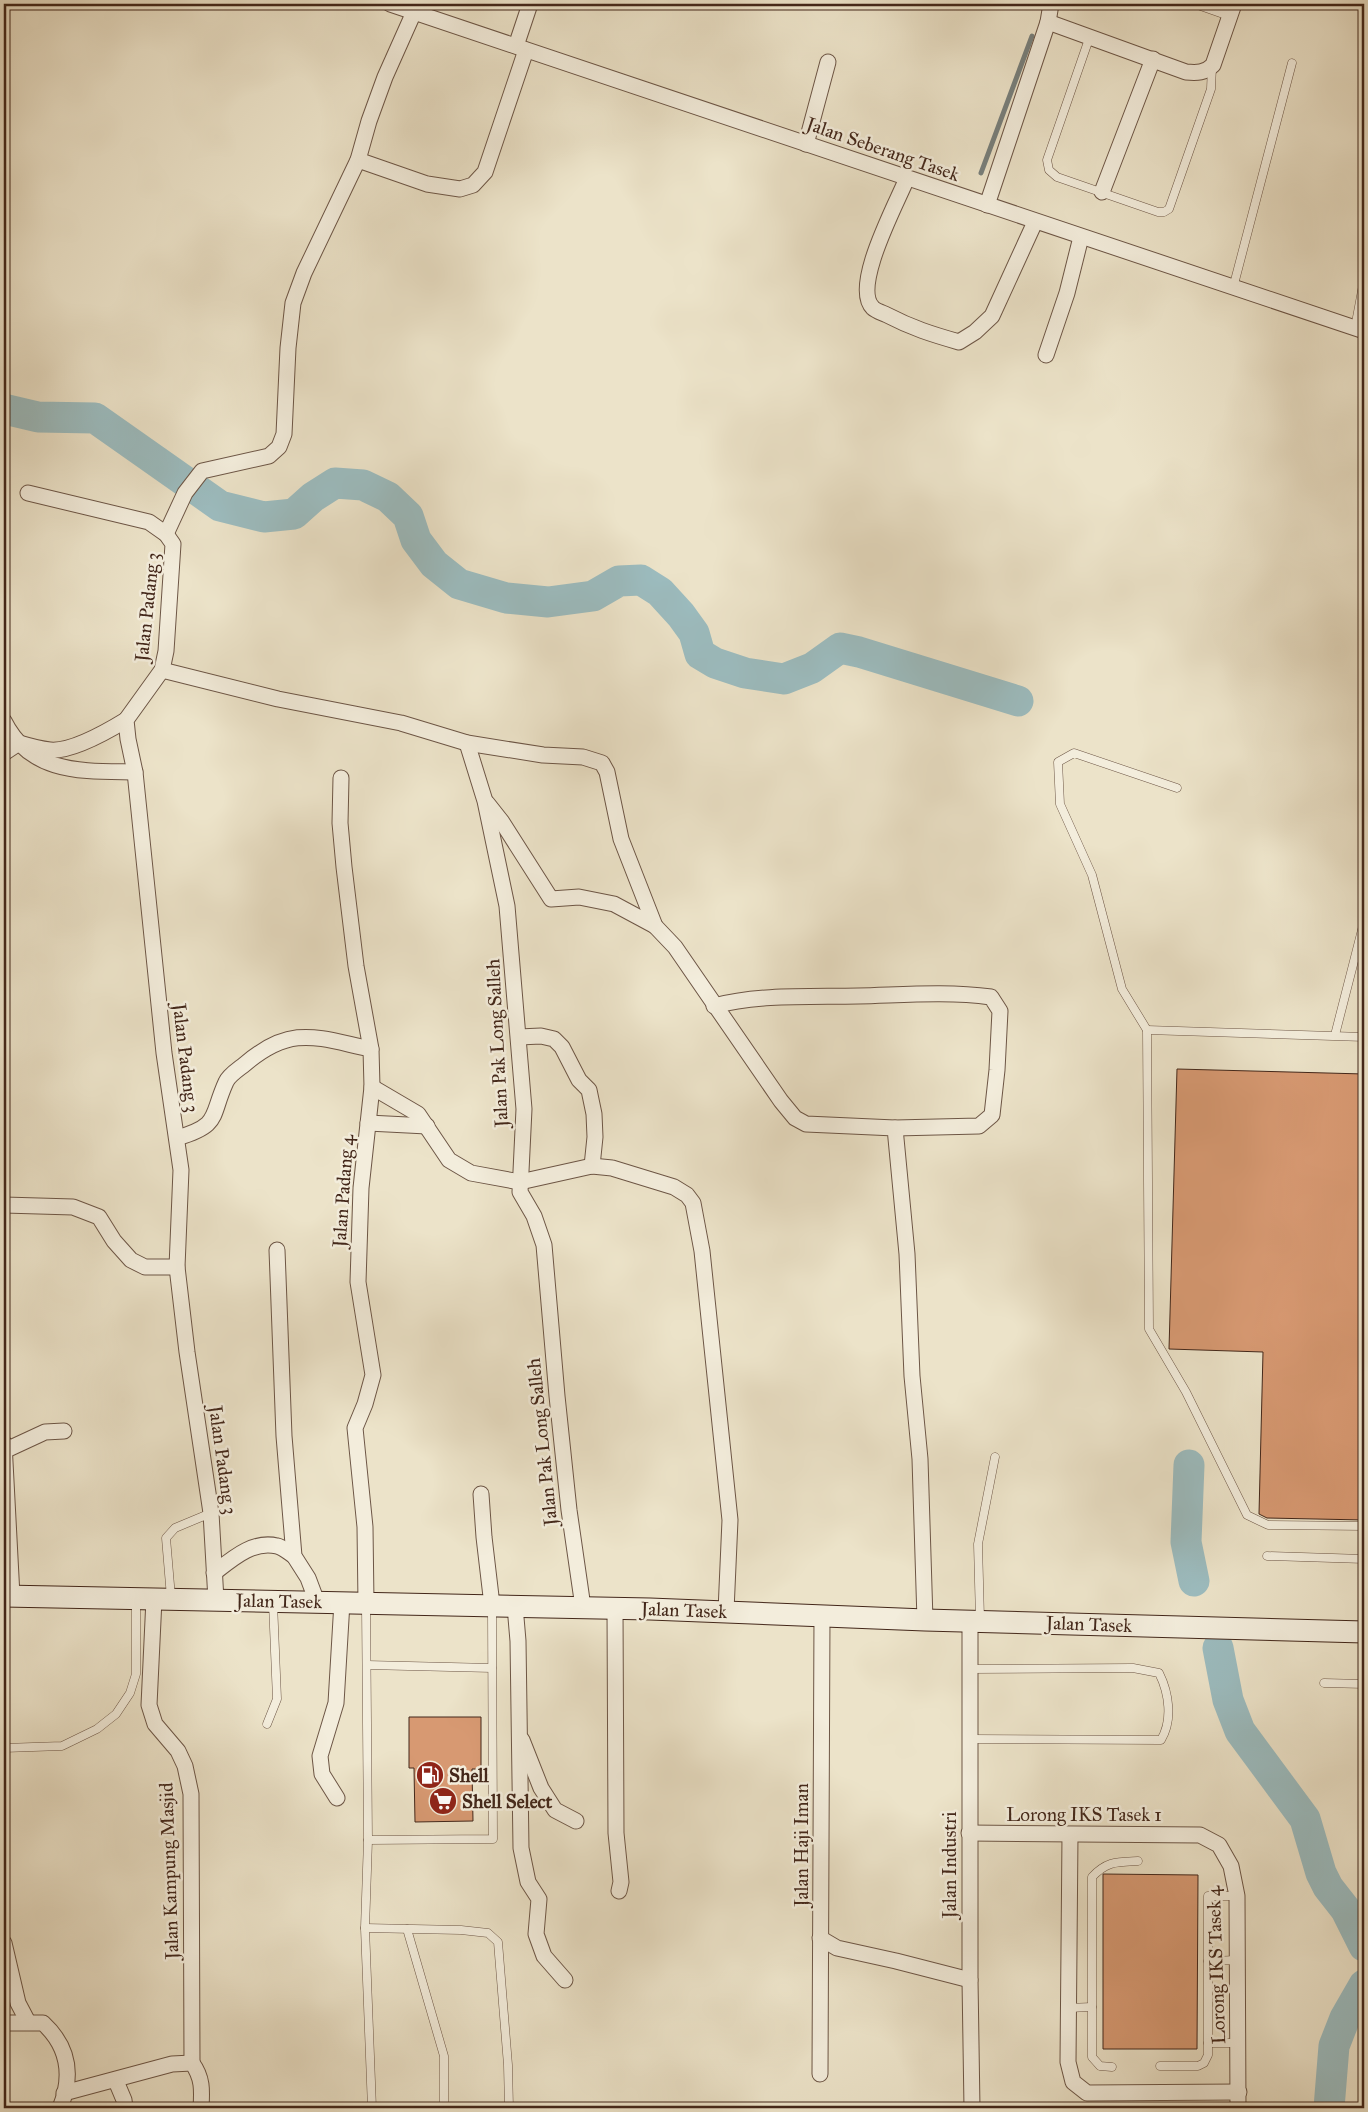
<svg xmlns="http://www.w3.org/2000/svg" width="1368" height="2112" viewBox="0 0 1368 2112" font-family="'IM FELL Great Primer',serif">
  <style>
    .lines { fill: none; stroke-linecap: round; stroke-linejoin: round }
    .stream { stroke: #78807d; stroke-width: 5 }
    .river { stroke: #9cbcbf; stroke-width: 31 }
    .building { fill: #d79972; stroke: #43271a }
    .service-casing { stroke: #6d5646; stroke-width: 9 }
    .minor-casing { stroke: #6d5646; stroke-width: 17 }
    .secondary-casing { stroke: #43271a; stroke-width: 23 }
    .service { stroke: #f3eddc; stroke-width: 8 }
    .minor { stroke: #f3eddc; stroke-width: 15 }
    .secondary { stroke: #f3eddc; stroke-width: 21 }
    .labels { text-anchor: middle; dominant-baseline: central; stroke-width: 5; stroke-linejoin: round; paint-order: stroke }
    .street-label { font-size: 19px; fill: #43271a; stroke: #f3eddc }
    .poi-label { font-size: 19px; font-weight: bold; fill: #43271a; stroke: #f3eddc; text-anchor: start }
  </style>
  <rect width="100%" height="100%" fill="#ece3c9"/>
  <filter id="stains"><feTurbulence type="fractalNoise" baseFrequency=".004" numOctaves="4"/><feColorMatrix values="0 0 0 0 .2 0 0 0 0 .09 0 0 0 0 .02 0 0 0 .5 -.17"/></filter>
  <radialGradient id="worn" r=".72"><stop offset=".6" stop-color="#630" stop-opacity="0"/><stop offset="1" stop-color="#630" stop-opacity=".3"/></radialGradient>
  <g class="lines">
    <polyline class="stream" points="981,173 1032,36"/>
    <g class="river">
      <polyline points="4,409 38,417 95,418 220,506 264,517 294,514 313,497 335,483 363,485 388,497 408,516 416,540 434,564 459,584 506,598 548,602 593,596 619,581 641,580 660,592 681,615 694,633 700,654 715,663 745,673 784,679 812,668 840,648 859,652 1018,701"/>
      <polyline points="1189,1465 1186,1542 1194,1581"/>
      <polyline points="1218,1648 1228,1700 1240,1731 1305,1819 1321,1873 1328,1887 1346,1910 1364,1946"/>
      <polyline points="1329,2108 1334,2046 1345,2018 1364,1985"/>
    </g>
  </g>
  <g class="building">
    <polygon points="1177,1069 1364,1074 1362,1144 1364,1144 1364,1520 1267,1518 1259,1514 1263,1352 1169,1349"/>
    <polygon points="409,1717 481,1717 481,1769 472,1769 473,1821 415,1822 414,1768 409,1768"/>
    <polygon points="1103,1874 1198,1875 1197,2049 1103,2049"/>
  </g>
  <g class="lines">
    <defs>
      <g id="service">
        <polyline points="1195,4 1229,16"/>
        <polyline points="1090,36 1047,160 1049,170 1057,177 1158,212 1164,212 1169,209 1211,89 1212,66"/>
        <polyline points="1233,288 1292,63"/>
        <polyline points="1355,328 1364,280"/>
        <polyline points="1177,788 1074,753 1058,762 1060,804 1092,875 1122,989 1147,1030 1149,1329 1186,1392 1247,1515 1268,1525 1364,1526"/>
        <polyline points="1147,1030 1364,1037"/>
        <polyline points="1335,1035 1364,922"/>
        <polyline points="1267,1556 1364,1559"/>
        <polyline points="171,1597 166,1538 175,1528 211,1513"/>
        <polyline points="366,1605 368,1840 493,1839 492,1608"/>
        <polyline points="980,1619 978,1544 995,1457"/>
        <polyline points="367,1665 492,1668"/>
        <polyline points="1324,1683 1364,1684"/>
        <polyline points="267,1724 277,1699 273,1603"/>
        <path d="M970 1739 1161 1740C1173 1720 1169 1693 1159 1673L1133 1668 970 1669"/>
        <polyline points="4,1748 62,1746 97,1729 116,1714 130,1693 136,1674 136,1600"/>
        <polyline points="368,1840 365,1928 372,2108"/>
        <polyline points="365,1928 461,1930 488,1933 498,1942 508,2065 509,2108"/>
        <polyline points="407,1929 444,2056 444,2108"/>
        <polyline points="1208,1961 1239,1960"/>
        <polyline points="1067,2008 1092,2007"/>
        <polyline points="1208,2043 1238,2043"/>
        <polyline points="1160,2066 1198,2066 1204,2063 1208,2055 1208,1896 1237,1896"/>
        <path d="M1112 2067 1100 2066 1092 2057V1877C1107 1861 1117 1862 1138 1861"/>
      </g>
      <g id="minor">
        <polyline points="390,4 1364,331"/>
        <path d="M1048 22 1186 72C1197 73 1205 73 1213 65L1234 4"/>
        <polyline points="516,46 530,4"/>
        <polyline points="806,144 828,62"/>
        <polyline points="358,160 427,184 460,189 473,185 485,172 526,50"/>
        <path d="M907 178C897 203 851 287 873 308 876 311 883 313 887 315 912 328 931 334 959 342L975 332 992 316 1035 222"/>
        <polyline points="1102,192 1153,59"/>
        <polyline points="987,205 1048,22 1051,4"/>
        <polyline points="1046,355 1067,293 1081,237"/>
        <polyline points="28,493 149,522 166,534 173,544 166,651 162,670 126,720 128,739 135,772 164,1053 181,1170 177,1267 187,1352 211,1513 216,1600"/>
        <polyline points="166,534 185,493 202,471 269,456 279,447 284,434 288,348 293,303 304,273 358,160 369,121 385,77 414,12"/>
        <polyline points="162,670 278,699 401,723 467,743 543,755 583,757 602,763 607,772 621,839 655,926 675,947 781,1101 795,1118 806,1124 895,1128 907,1254 912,1376 920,1459 925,1620"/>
        <path d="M4 721C31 775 83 771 135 772"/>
        <polyline points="467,743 485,801 507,906 524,1109 520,1192 534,1216 544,1245 557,1396 569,1510 583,1607"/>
        <path d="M4 753 19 743C29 746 40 749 50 750 72 752 108 731 126 720"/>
        <polyline points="341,778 340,823 344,867 356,966 371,1049 372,1087 361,1188 358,1282 373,1375 365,1404 355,1428 365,1527 366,1603"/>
        <polyline points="487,803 502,822 551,899 579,897 614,904 655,926"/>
        <path d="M714 1006C760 994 811 997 858 996 902 995 947 991 991 997L1000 1011 997 1070 992 1115 979 1126 895 1128"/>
        <polyline points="519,1037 541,1036 554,1039 562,1047 579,1080 589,1090 594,1114 595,1137 592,1166"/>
        <polyline points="372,1087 418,1114 449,1160 471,1173 520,1182 592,1166 612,1168 674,1187 687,1195 693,1203 702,1251 730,1520 726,1611"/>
        <polyline points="368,1123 427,1126"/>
        <path d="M177 1138C221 1125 210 1117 226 1082 229 1075 239 1069 245 1064 292 1024 317 1038 371 1049"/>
        <polyline points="4,1205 73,1207 99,1217 114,1241 131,1260 145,1267 177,1267"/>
        <polyline points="277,1250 284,1436 294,1556 308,1578 317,1602"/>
        <polyline points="4,1443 12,1596"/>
        <polyline points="4,1451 45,1432 64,1431"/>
        <polyline points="481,1494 484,1537 492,1605"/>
        <path d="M214 1573C232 1559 253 1540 277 1546 283 1547 289 1553 294 1556"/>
        <polyline points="154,1599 149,1705 155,1724 178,1751 185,1766 191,1794 192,2063"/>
        <polyline points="515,1606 518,1641 521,1848 528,1882 539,1899 536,1934 544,1956 565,1980"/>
        <polyline points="615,1608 616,1833 621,1882 619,1891"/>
        <polyline points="970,1621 970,1980 972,2108"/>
        <polyline points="522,1740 541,1788 555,1810 576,1821"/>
        <polyline points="337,1798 322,1774 320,1756 336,1703 342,1602"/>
        <polyline points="969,1833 1200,1835 1219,1845 1231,1866 1237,1896 1238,2108"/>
        <polyline points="1070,1835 1068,2062 1073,2082 1087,2093 1239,2092"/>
        <polyline points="820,1938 837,1948 896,1961 970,1980"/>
        <polyline points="4,1943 18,2003 28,2022"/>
        <path d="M4 2023H43C69 2047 73 2076 60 2108"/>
        <polyline points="820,2074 822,1616"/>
        <polyline points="116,2081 124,2100 125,2108"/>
        <path d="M64 2093 172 2064 192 2063C203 2078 202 2091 201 2108"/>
      </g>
      <polyline id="secondary" points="4,1596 650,1609 925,1620 1364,1632"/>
    </defs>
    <use href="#service" class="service-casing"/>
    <use href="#minor" class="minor-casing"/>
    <use href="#secondary" class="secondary-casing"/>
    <use href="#service" class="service"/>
    <use href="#minor" class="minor"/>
    <use href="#secondary" class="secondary"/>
  </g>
  <defs>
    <symbol id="fuel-disc" viewBox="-11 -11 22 22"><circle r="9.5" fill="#8f2418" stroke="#f3eddc"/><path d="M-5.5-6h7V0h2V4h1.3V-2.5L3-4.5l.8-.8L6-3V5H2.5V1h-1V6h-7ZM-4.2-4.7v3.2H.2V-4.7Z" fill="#fff"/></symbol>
    <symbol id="supermarket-disc" viewBox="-11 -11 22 22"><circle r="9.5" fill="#8f2418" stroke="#f3eddc"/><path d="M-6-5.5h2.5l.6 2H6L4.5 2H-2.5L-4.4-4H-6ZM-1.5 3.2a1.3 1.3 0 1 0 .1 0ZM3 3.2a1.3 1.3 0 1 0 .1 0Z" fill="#fff"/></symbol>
  </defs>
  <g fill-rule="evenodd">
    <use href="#fuel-disc" x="414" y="1759" width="32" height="32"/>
    <use href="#supermarket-disc" x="427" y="1785" width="32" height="32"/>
  </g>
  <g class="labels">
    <g class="street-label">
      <text transform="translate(883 149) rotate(19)">Jalan Seberang Tasek</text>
      <text transform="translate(147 607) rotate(-84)">Jalan Padang 3</text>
      <text transform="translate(497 1043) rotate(-93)">Jalan Pak Long Salleh</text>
      <text transform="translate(186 1058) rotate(83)">Jalan Padang 3</text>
      <text transform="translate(343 1191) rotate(-86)">Jalan Padang 4</text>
      <text transform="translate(542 1442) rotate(-96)">Jalan Pak Long Salleh</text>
      <text transform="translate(223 1460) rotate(82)">Jalan Padang 3</text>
      <text transform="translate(279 1601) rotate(1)">Jalan Tasek</text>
      <text transform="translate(684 1610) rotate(2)">Jalan Tasek</text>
      <text transform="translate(1089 1624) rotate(2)">Jalan Tasek</text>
      <text x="1084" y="1814">Lorong IKS Tasek 1</text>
      <text transform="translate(801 1845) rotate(-90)">Jalan Haji Iman</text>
      <text transform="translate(949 1865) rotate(-90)">Jalan Industri</text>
      <text transform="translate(169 1871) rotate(-92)">Jalan Kampung Masjid</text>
      <text transform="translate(1216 1965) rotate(-92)">Lorong IKS Tasek 4</text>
    </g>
    <g class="poi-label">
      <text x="449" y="1775">Shell</text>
      <text x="462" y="1801">Shell Select</text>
    </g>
  </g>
  <rect width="1368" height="2112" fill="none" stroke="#ece3c9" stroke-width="20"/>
  <rect x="5" y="5" width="1358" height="2102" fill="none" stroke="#43271a" stroke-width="2.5"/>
  <rect x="10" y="10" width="1348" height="2092" fill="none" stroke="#43271a"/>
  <rect width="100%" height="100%" filter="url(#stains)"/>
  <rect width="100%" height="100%" fill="url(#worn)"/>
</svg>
